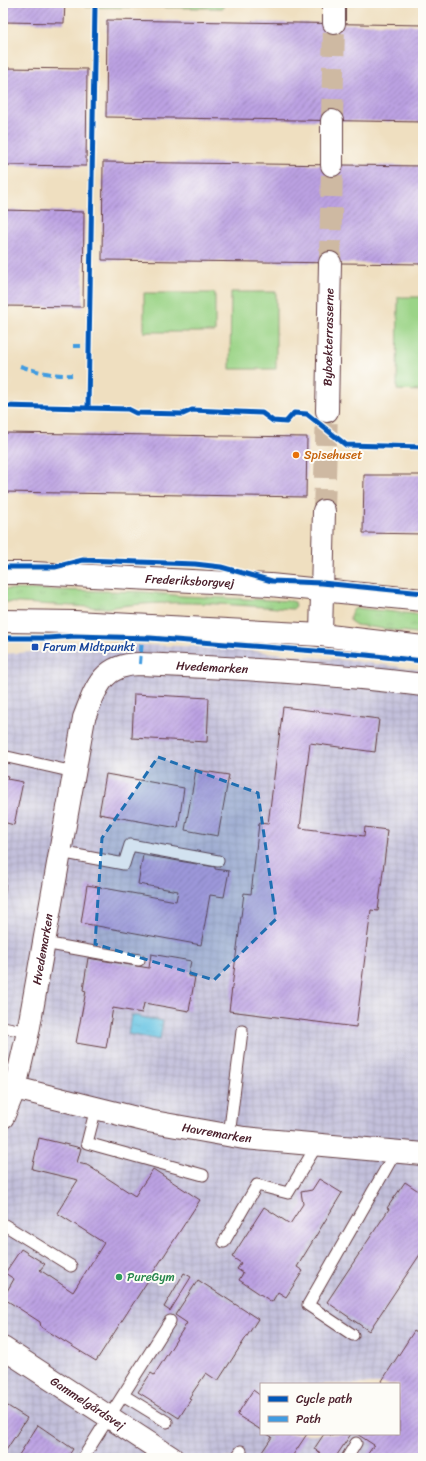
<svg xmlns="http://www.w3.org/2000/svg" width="426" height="1461" font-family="Sriracha,sans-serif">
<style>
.industrial{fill:url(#industrial-grid);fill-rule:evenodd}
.grass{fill:url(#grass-tufts);stroke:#727a59}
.green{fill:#9bd487;stroke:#727a59}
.water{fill:url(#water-ripples);stroke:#587187}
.building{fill:url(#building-hatch)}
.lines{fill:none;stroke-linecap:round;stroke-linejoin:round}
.street-tunnel{stroke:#ceb9a2;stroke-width:22;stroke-dasharray:22 11;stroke-linecap:butt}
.lane-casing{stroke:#633c41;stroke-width:13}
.street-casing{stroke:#633c41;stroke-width:24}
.secondary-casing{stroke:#633c41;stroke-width:24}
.lane{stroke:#fff;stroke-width:11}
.street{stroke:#fff;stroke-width:22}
.secondary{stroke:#fff;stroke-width:22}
.quiet{stroke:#409be1;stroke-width:4;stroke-dasharray:8 4;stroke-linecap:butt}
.cycleway-casing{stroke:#fdfcf7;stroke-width:8}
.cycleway{stroke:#0057b8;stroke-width:5}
.marked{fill:#1f6fb2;fill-opacity:0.2;stroke:#1f6fb2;stroke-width:3;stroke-dasharray:8 5;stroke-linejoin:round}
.food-dot{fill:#e8710a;stroke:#fdfcf7;stroke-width:1.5}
.transit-dot{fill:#1a4fb4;stroke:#fdfcf7;stroke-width:1.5}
.leisure-dot{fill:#2e9e5b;stroke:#fdfcf7;stroke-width:1.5}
.labels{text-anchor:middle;stroke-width:4;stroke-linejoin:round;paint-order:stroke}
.street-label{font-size:12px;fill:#4a1f2b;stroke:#fdfcf7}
.food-label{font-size:12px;fill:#c56008;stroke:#fdfcf7;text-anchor:start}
.transit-label{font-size:12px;fill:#164399;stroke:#fdfcf7;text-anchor:start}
.leisure-label{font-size:12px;fill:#27864d;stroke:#fdfcf7;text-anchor:start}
</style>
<defs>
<pattern id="industrial-grid" width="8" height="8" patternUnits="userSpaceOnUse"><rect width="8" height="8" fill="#c3c0db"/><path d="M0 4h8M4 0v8" fill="none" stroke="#a9a5bc"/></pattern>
<pattern id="grass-tufts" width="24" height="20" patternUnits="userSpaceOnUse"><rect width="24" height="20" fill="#9bd487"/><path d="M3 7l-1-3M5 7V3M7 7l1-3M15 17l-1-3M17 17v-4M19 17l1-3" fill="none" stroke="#87b675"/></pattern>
<pattern id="water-ripples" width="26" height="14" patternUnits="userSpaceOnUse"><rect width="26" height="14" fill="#65c3e3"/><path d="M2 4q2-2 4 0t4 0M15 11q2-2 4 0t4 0" fill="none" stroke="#59a7c3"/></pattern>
<pattern id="building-hatch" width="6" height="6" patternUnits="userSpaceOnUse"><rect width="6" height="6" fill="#bca2e3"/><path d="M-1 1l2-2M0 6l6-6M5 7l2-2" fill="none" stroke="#9b83b8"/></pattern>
</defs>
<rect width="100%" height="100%" fill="#fdfcf7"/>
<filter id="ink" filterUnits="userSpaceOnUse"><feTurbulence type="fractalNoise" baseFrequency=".025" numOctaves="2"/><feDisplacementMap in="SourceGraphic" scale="8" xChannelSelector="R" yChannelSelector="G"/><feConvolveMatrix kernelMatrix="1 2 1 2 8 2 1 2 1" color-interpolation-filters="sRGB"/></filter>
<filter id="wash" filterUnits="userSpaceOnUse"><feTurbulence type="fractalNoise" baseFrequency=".012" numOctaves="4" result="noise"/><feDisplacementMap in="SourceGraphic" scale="16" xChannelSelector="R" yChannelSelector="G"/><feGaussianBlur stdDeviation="0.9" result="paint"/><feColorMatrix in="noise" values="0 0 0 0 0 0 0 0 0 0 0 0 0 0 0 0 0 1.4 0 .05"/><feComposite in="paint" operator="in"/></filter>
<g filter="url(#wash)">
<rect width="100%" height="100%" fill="#efdfc0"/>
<!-- industrial -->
<path class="industrial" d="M73 643 217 647 354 661 423 670V1458H3V654L46 651ZM261 1384H399V1434H261Z"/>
<!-- grass -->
<path class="grass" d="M3 589 145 592 182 596 291 601 295 602 296 606 293 609C231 605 169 598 107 608L3 602Z
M356 608 423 615V634L356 625 350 621C350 614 351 611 356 608Z"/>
<!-- green -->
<path class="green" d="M85 3H223V8L85 7Z
M231 292H276V369H230Z
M144 293H215V332H144Z
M398 297H423V391L397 390Z"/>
<!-- water -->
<path class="water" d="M131 1015 163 1021 160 1040 128 1034Z"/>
<g id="blocks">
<!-- building -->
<path class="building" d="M3 3H65L64 23 3 22Z
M107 20 423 25V122L106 117Z
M3 68 87 69 86 166 3 165Z
M103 162 423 166V264L102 260Z
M3 210 84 212 83 307 3 306Z
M3 433 307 437 306 497 3 492Z
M364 475H423V534L363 533Z
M134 694 209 698 207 742 132 738Z
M283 707 379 719 375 752 310 743 300 828 364 836 365 827 387 830 386 839H387L378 911 371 910 356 1027 229 1011 244 893 251 894 259 823 268 824Z
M196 770 229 775 218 836 185 830Z
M106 774 184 788 178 828 99 814Z
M3 775 8 776 7 779 23 782 14 825 3 822Z
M143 855 215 867V869L229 871 224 897 210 895 201 945 81 923 87 885 176 901 178 891 138 884Z
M3 878H6L4 901H3Z
M151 954 191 961 188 976 195 977 189 1011 144 1003 142 1013 113 1008 106 1048 76 1043 86 991 83 990 88 958 149 968Z
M39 1138 81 1148 77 1163 87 1165 135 1196 153 1169 200 1200 96 1361 41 1327 40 1322 3 1298 14 1279 5 1273 21 1249 45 1264 40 1270 73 1292 104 1243 57 1213 78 1180 32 1169Z
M319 1179 342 1193 297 1267 303 1271 286 1297 278 1292 272 1302 239 1280 243 1273 237 1269 241 1263 232 1257 264 1207 290 1224 303 1204 301 1192 312 1190Z
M405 1182 423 1194V1250L369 1331 327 1302 389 1209 387 1208Z
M184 1273 191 1277 170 1311 164 1307Z
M198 1280 258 1319 218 1381 206 1373 189 1398 191 1399 179 1418 138 1392 151 1373 154 1375 187 1323 175 1315Z
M414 1331 423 1337V1458H365L374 1445 357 1434H399V1384H380Z
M253 1390 261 1396V1430L237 1415Z
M3 1403 27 1418 3 1455Z
M38 1425 73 1449 67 1458H17Z
M267 1434H307L291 1458H258L272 1437Z
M324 1434H329L332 1436 333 1434H351L335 1458H318L321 1453 314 1449Z"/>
</g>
</g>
<g filter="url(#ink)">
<use href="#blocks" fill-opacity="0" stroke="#633c41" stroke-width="1"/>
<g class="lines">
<!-- street-tunnel -->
<path class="street-tunnel" d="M332 121 334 23
M330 263 332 165
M324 511 327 411"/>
<!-- lane casing -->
<g class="lane-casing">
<path id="lane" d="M3 756 74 772
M60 852 124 864 130 845 218 861
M44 943 139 960
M3 1027 28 1032
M96 1108 87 1143 203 1175
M229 1136 242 1031
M3 1224 71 1266
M224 1242 257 1185 288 1193 317 1145
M353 1335 308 1305 396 1151
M123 1395 167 1422
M83 1458 170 1321
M236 1458 241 1451
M347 1458 356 1443"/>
</g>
<!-- street casing -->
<g class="street-casing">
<g id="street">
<path d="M334 23V3"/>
<path d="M332 165V121"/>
<path id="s1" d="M327 411 330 263"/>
<path d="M321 635 324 511"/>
<path id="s2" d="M15 1088 148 1121 244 1138 423 1154"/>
<path id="s3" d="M3 1117 15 1088 28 1032 84 718C96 687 103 664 140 664 235 668 329 673 423 685"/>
<path id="s4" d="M3 1348 172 1458"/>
</g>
</g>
<!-- secondary casing -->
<g class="secondary-casing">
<g id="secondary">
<path id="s5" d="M3 573H33L270 585 423 600"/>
<path d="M3 621 74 622 321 635 423 647"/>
</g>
</g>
<!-- lane -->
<use href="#lane" class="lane"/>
<!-- street -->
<use href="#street" class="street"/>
<!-- secondary -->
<use href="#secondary" class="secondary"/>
<!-- quiet -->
<path class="quiet" d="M73 346H89
M20 366C38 372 54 376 72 375
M140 664 142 638"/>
<!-- cycleway casing -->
<g class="cycleway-casing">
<path id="cycleway" d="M3 406 128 409 136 413 183 414 192 410 262 413 273 421 286 422 294 413 307 414 346 445 423 447
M88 408 95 6 94 3
M3 567H55L83 560 195 564 221 567 272 581 322 583 423 593
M3 638H48L75 636 150 638 366 655 423 661"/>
</g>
<!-- cycleway -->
<use href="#cycleway" class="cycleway"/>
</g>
</g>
<!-- marked area -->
<path class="marked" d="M158 757 258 793 276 919 214 980 95 944 102 838Z"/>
<!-- markers -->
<circle class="food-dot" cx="296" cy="455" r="4"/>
<rect class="transit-dot" x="31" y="643" width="8" height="8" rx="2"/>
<circle class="leisure-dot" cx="119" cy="1277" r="4"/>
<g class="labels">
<!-- street labels -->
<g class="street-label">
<text dy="4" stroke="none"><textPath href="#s1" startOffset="74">Bybækterrasserne</textPath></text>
<text dy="4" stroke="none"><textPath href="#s5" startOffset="187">Frederiksborgvej</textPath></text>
<text dy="4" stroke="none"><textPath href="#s3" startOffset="565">Hvedemarken</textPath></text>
<text dy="4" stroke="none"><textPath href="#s3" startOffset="173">Hvedemarken</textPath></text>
<text dy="4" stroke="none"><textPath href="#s2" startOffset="207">Havremarken</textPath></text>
<text dy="4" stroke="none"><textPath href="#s4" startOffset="101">Gammelgårdsvej</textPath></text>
</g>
<!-- food labels -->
<g class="food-label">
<text x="304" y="459">Spisehuset</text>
</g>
<!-- transit labels -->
<g class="transit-label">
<text x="43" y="651">Farum Midtpunkt</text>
</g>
<!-- leisure labels -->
<g class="leisure-label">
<text x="127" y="1281">PureGym</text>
</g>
</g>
<!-- margin -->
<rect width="426" height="1461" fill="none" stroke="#fdfcf7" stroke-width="16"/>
<!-- legend -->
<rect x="260" y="1383" width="140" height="52" fill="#fdfcf7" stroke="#b5a4a5"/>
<rect x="268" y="1396" width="20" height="6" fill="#0057b8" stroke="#b5a4a5"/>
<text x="296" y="1403" font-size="12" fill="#4a1f2b">Cycle path</text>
<rect x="268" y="1416" width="20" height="6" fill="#409be1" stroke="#b5a4a5"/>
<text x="296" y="1423" font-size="12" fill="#4a1f2b">Path</text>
</svg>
